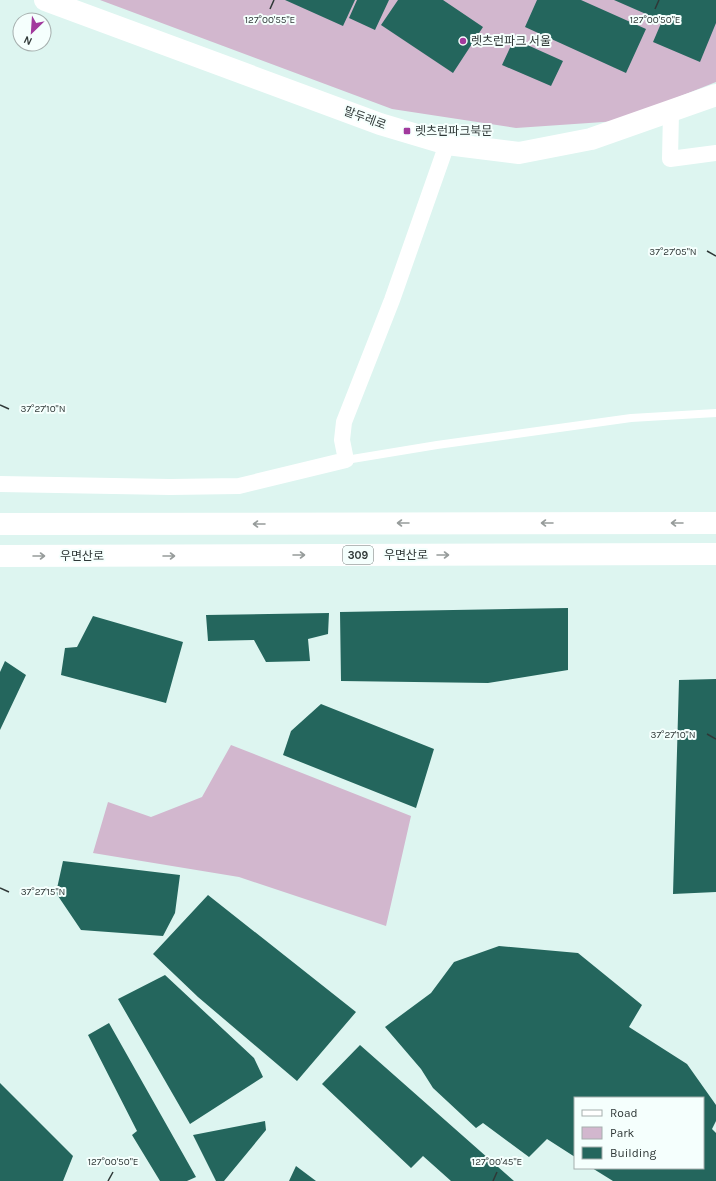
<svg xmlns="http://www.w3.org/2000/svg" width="716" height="1181" font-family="Karla,'Noto Sans KR',sans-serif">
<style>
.green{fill:#d2b7ce}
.building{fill:#24665d}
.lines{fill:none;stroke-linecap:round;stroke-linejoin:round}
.lane{stroke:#fff;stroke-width:8}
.street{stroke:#fff;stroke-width:16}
.secondary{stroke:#fff;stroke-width:22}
.highway{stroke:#fff;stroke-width:22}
.oneway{stroke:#979c9b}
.ticks{fill:none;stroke:#2f3837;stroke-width:1.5}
.poi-dot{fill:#a23a9d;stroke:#f5fffd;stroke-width:1.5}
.labels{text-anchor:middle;stroke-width:4;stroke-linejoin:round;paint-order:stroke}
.shield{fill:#f5fffd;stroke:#6a7472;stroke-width:1}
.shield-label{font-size:11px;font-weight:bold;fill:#2f3837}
.poi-label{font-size:12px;fill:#2f3837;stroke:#f5fffd;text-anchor:start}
.street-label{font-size:12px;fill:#2f3837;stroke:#f5fffd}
.ticks-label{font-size:10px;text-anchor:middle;fill:#2f3837;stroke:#f5fffd;stroke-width:4;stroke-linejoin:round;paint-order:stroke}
</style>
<rect width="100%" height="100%" fill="#ddf5f0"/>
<!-- green -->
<path class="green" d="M100 0H716V82L618 121 516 128 392 109Z
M231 745 411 816 386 926 239 877 93 853 108 802 151 817 202 797Z"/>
<!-- building -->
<path class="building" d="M285 0H355L343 26Z
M357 0H389L375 30 349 18Z
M398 0H443L483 27 453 73 381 25Z
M537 0H581L646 29 626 73 525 27Z
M614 0H716V23L700 62 653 42 662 21Z
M514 39 563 61 551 86 502 65Z
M568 608V670L488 683 341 681 340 612Z
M329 613 328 634 308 639 310 661 266 662 254 640 208 641 206 615Z
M93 616 183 642 166 703 61 675 65 648 77 647Z
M5 661 26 675 0 730V672Z
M716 679V892L673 894 679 680Z
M321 704 434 749 416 808 283 755 291 731Z
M63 861 180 875 175 913 163 936 81 930 56 893Z
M208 895 356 1012 297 1081 198 997 153 954Z
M499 946 578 953 642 1005 629 1027 687 1064 716 1105V1121L712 1129 716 1133V1181H613L592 1168H703V1098H575V1157L547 1139 529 1157 483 1123 476 1128 433 1088 421 1069 385 1027 431 993 454 962Z
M165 975 254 1058 263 1077 190 1124 118 999Z
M109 1023 196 1177 187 1181H160L132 1135 137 1131 88 1035Z
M360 1045 514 1181H451L423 1156 411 1168 322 1084Z
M0 1083 73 1156 63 1181H0Z
M265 1121 266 1130 224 1181H216L193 1135Z
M296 1166 316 1181H289Z"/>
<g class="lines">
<!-- lane -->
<path class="lane" d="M346 460 437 445 631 418 716 413"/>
<!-- street -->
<path class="street" d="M671 112 670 159 716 153
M0 484 170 487 239 486 346 460 342 440 344 422 392 300 447 144"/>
<!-- secondary -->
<path class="secondary" d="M45 0 380 124 447 144 519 153 591 139 716 95"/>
<!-- highway -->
<path class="highway" d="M0 524 716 523
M0 556 716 554"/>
</g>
<!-- one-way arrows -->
<defs><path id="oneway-shaft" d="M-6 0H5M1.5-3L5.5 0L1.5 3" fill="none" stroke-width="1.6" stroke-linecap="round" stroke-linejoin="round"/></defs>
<g class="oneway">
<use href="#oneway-shaft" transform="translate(403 523) rotate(180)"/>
<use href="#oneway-shaft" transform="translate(547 523) rotate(180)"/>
<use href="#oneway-shaft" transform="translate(677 523) rotate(180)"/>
<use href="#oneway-shaft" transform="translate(259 524) rotate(180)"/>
<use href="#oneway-shaft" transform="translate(299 555)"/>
<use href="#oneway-shaft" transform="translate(443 555)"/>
<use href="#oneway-shaft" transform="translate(39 556)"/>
<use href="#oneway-shaft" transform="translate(169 556)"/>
</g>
<!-- ticks -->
<path class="ticks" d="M270 9 274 0M655 9 659 0M707 251 716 256M0 405 9 409M707 734 716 739M0 888 9 892M108 1181 113 1172M493 1181 497 1172"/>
<!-- markers -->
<g class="poi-dot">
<circle cx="463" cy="41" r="4"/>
<rect x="403" y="127" width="8" height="8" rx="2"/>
</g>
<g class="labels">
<!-- shield labels -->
<rect class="shield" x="343" y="546" width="30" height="18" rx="3"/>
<g class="shield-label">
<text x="358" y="559">309</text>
</g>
<!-- poi labels -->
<g class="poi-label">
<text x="471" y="45">렛츠런파크 서울</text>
<text x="415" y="135">렛츠런파크북문</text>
</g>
<!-- street labels -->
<g class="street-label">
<text transform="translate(365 118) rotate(20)" y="4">말두레로</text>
<text x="406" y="559">우면산로</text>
<text x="82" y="560">우면산로</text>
</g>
</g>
<g class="ticks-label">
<text x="270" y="23">127°00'55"E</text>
<text x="655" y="23">127°00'50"E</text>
<text x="673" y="255">37°27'05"N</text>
<text x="43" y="412">37°27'10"N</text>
<text x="673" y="738">37°27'10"N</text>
<text x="43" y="895">37°27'15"N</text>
<text x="113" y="1165">127°00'50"E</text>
<text x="497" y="1165">127°00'45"E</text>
</g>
<!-- legend -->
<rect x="574" y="1097" width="130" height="72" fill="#f5fffd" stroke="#a6afae"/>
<rect x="582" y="1110" width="20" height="6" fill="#ffffff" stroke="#a6afae"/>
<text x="610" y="1117" font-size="12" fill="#2f3837">Road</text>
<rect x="582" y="1127" width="20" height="12" fill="#d2b7ce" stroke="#a6afae"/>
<text x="610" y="1137" font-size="12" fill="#2f3837">Park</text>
<rect x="582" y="1147" width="20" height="12" fill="#24665d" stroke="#a6afae"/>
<text x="610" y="1157" font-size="12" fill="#2f3837">Building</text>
<!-- north arrow -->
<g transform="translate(32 32) rotate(205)"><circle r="19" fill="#f5fffd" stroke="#a6afae"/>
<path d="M0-3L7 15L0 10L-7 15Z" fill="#a23a9d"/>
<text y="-6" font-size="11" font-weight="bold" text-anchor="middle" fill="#2f3837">N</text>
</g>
</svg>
